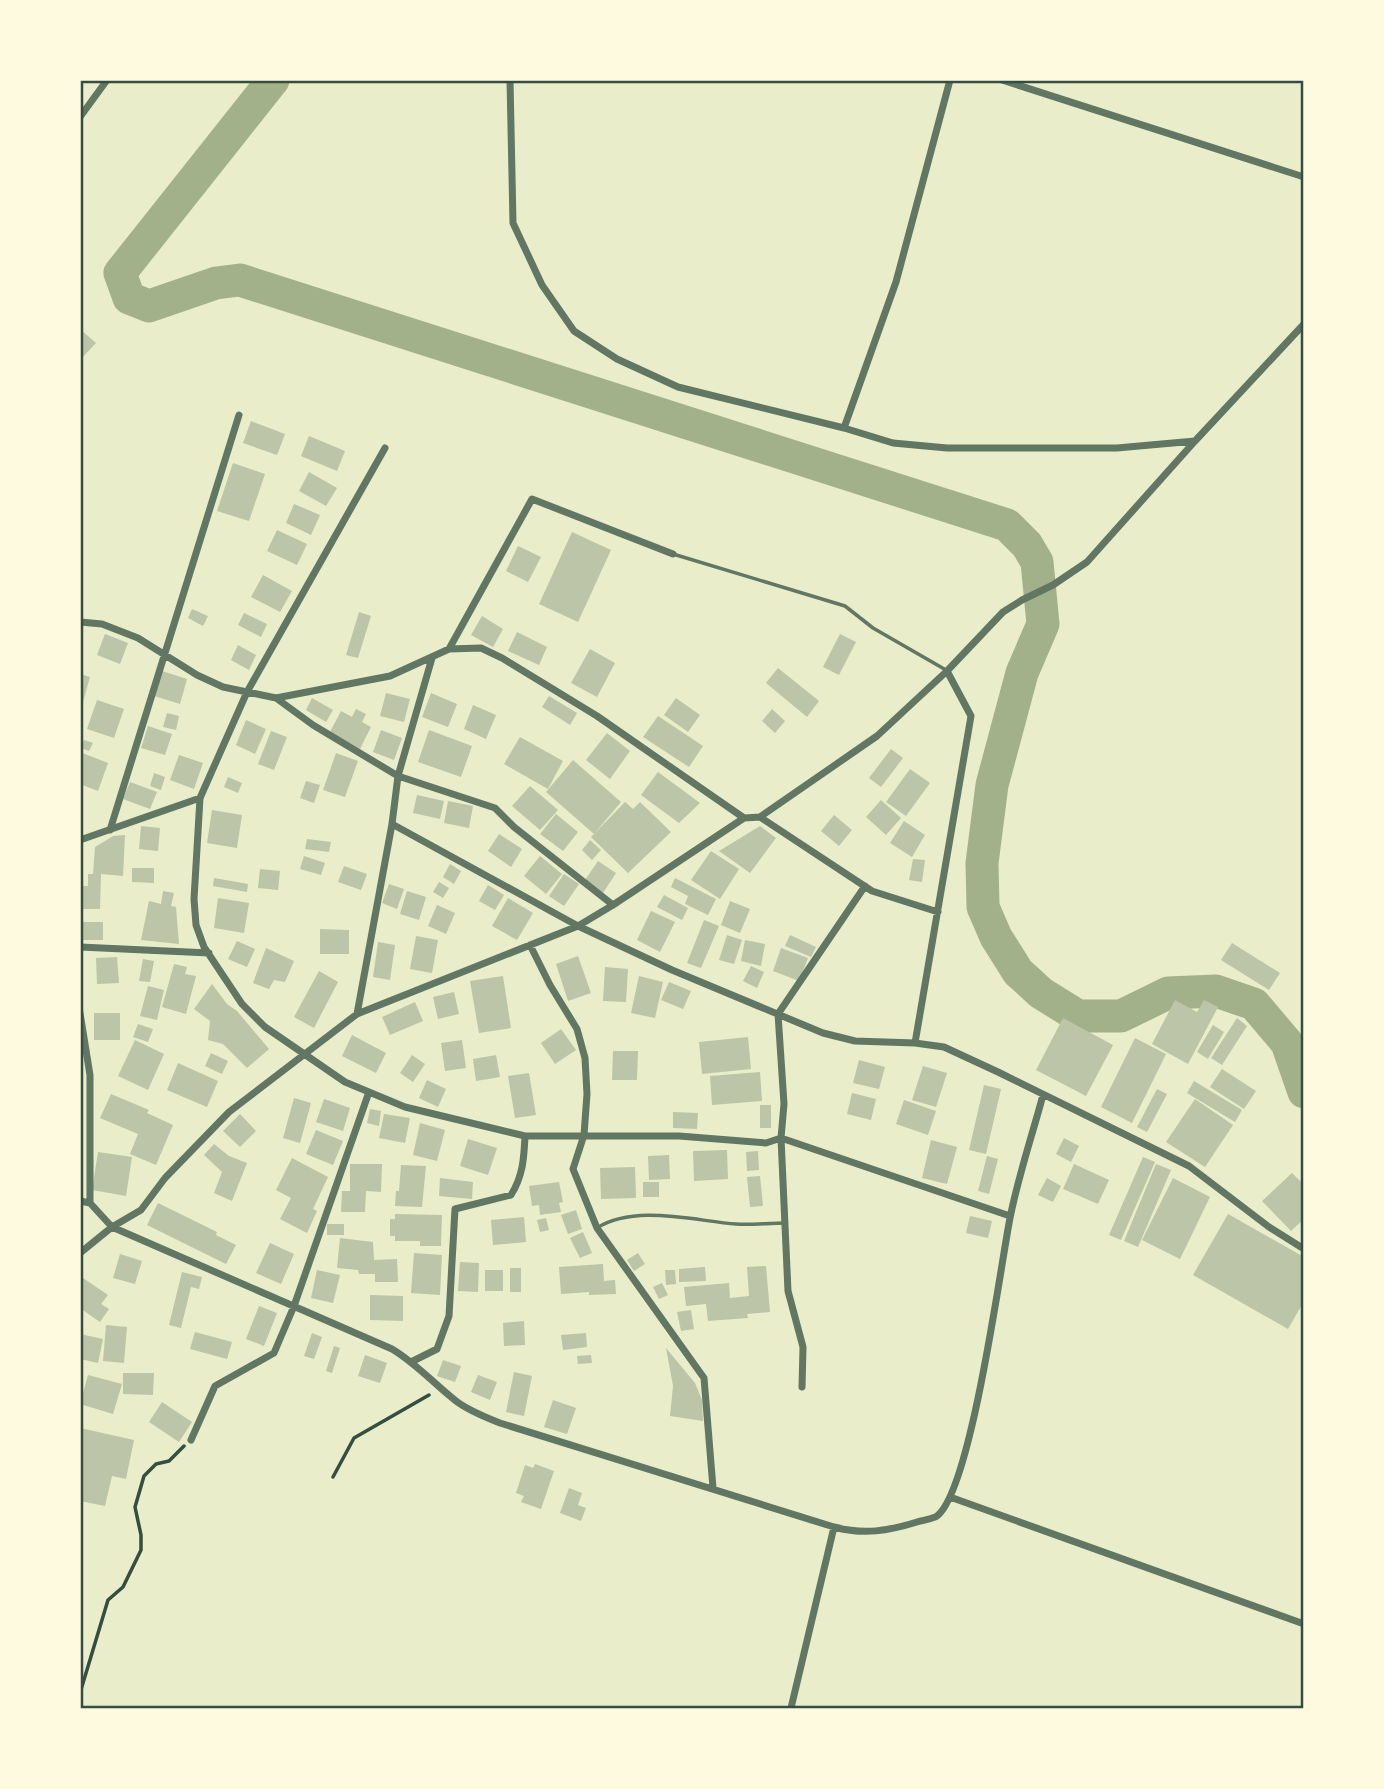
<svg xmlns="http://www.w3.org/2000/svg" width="1384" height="1789" font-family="Quicksand,sans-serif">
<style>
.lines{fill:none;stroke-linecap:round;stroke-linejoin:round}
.river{stroke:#a3b18a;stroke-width:33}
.building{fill:#bcc5a7}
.path{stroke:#344e41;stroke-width:3.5}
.service{stroke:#617663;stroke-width:3.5}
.minor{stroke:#617663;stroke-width:7}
.neatline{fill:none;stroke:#344e41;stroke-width:2.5}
</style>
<rect width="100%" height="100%" fill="#e9edc9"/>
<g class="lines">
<!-- river -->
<path class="river" d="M273 80 120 273 129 298 149 306 216 283 240 280 1007 525 1027 545 1037 562 1043 624 1022 673 992 785 982 863 983 907 996 937 1018 972 1041 993 1078 1016H1121L1168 993 1216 991 1254 1004 1287 1043 1304 1092"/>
</g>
<!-- building -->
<path class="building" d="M80 329 96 343 80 360Z
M251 421 285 434 277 455 243 443Z
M309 436 345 451 337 471 301 456Z
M233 463 265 474 249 521 217 511Z
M309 472 337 488 326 506 299 491Z
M294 504 320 515 311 535 286 523Z
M277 530 307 544 297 565 267 551Z
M572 532 611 550 578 622 539 604Z
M518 546 541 557 528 582 506 571Z
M263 575 292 591 280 612 251 597Z
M192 609 208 616 203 626 188 618Z
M359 612 371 616 358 658 346 655Z
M244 613 267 624 261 637 238 625Z
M482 616 503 629 493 647 471 635Z
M517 632 547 647 539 665 508 651Z
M105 634 128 643 120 664 97 655Z
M840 634 856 642 839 675 823 667Z
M238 645 256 655 249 670 231 660Z
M590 649 615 663 597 697 571 683Z
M778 668 819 701 807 717 766 683Z
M162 671 187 679 180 704 154 696Z
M80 674 90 677 81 709H80Z
M386 693 410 699 404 722 380 716Z
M431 693 457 704 448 727 422 717Z
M549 696 577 713 570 725 542 707Z
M312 698 333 710 326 722 306 710Z
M676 698 700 715 688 732 664 715Z
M97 700 124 709 114 738 87 729Z
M473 705 496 715 486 739 464 729Z
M356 709 366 714 362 722 371 727 360 749 330 732 341 711 352 717Z
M772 709 785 721 775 733 762 721Z
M167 713 179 716 176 730 163 727Z
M658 716 703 746 689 767 643 737Z
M246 720 266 729 255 754 236 745Z
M148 726 172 734 165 755 141 748Z
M381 730 402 738 394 760 373 752Z
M429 730 472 746 461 777 418 762Z
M271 731 287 737 274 770 258 764Z
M607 733 630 751 610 779 586 760Z
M520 737 563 761 548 789 504 764Z
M84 740 93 743 89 751 81 748Z
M891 749 903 758 881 787 869 778Z
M80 752 108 763 98 791 80 784Z
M336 753 358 761 345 797 323 790Z
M179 755 203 763 194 789 170 780Z
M573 760 621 802 594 834 546 792Z
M910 769 930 783 906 816 886 802Z
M658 772 700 803 679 823 641 795Z
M154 773 165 777 161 790 150 786Z
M228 777 242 783 238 793 224 787Z
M306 781 320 785 314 803 300 798Z
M130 782 157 792 150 809 123 799Z
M530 786 558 810 540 830 512 806Z
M417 795 444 801 440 819 413 813Z
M881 800 901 818 886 835 866 817Z
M448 801 473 806 469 828 444 823Z
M625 802 633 809 640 802 671 832 628 873 591 837Z
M212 810 242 815 237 848 207 843Z
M556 814 578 832 563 851 540 834Z
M834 815 852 830 839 846 821 831Z
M904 821 925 835 912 857 890 843Z
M141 826 160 828 158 851 139 849Z
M760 826 776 838 750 873 719 851Z
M499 834 522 849 511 867 488 851Z
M125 835 123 876 101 874 100 909H80V886H88V874H93L95 847 113 836Z
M307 839 331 842 329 852 305 849Z
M590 840 601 850 592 860 582 850Z
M711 851 739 869 720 899 691 880Z
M304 856 325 863 321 875 300 869Z
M540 856 562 874 546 894 524 876Z
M913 859 925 860 922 882 909 880Z
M598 861 616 873 603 893 585 880Z
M450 864 461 871 454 884 443 877Z
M344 866 367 874 361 890 338 882Z
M132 868H154V883L132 882Z
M260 869 280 871 278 890 258 888Z
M564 874 579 884 564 906 549 896Z
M214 878 248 884 247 892 213 886Z
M675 878 716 899 708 915 685 904 688 896 671 887Z
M439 882 449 888 443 898 433 892Z
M389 884 404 889 397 909 382 903Z
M488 885 504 895 495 910 479 901Z
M163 891 174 893 171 906 176 907 179 944 141 940 149 901 161 904Z
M407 891 426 897 419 920 400 914Z
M664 895 688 908 682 920 657 907Z
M218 898 249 903 244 933 214 928Z
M508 898 533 913 517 940 492 926Z
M730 901 750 909 740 933 721 925Z
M437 905 455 913 446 934 428 926Z
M651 911 675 922 660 952 637 940Z
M704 920 719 926 701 968 687 963Z
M80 922H103V940H80Z
M320 929 349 930V954H320Z
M727 935 742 940 734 964 719 960Z
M790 935 816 947 811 957 785 946Z
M416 936 438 940 432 973 410 969Z
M745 940 765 944 761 966 741 961Z
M237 941 255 949 247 967 228 959Z
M378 942 395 945 390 980 373 977Z
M1232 943 1280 973 1269 990 1221 960Z
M266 948 294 961 285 982 274 980 269 989 253 983Z
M781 948 808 958 799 981 773 971Z
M578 956 591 993 568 1001 556 964Z
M117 957 119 983 97 984 96 958Z
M143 959 154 961 150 982 139 981Z
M174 964 187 967 185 974 196 976 186 1014 162 1007Z
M751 966 764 972 757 988 743 981Z
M605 967 628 969 626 1002 603 1001Z
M319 971 338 982 314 1028 294 1017Z
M503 976 511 1028 479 1033 470 981Z
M639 976 663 982 655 1018 631 1013Z
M669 982 691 991 683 1009 661 1000Z
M212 984 227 1004 237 1011 269 1049 247 1068 223 1044 208 1040 210 1021 194 1009Z
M148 986 164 990 157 1020 140 1016Z
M454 992 459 1014 438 1019 433 997Z
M1175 1000 1197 1012 1204 1000 1218 1007 1188 1064 1152 1044Z
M415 1002 423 1021 390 1035 382 1017Z
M94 1013H120V1040H94Z
M1063 1018 1113 1045 1086 1096 1036 1070Z
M1237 1018 1247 1026 1222 1065 1211 1058Z
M138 1024 153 1029 148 1042 133 1037Z
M1213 1025 1224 1032 1208 1059 1197 1052Z
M561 1029 576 1050 555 1064 541 1043Z
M352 1035 386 1053 376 1073 342 1056Z
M748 1037 751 1069 702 1074 699 1042Z
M1135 1038 1166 1054 1132 1123 1101 1107Z
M135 1040 164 1054 148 1090 118 1076Z
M462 1040 466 1068 445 1071 441 1043Z
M613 1051H638L637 1080H612Z
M211 1053 228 1061 222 1074 205 1066Z
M412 1055 425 1064 413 1082 400 1073Z
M496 1055 500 1077 476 1081 473 1059Z
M859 1060 885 1067 879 1089 853 1083Z
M178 1063 218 1081 207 1107 167 1090Z
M923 1066 947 1073 936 1107 912 1100Z
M1222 1069 1256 1091 1244 1109 1210 1087Z
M760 1072 762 1101 712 1105 710 1076Z
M529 1073 536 1115 515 1118 508 1076Z
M427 1080 446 1089 438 1107 419 1098Z
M1194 1081 1242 1110 1235 1122 1187 1093Z
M984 1085 1001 1089 986 1154 969 1150Z
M1157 1089 1167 1094 1147 1132 1137 1127Z
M852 1093 876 1099 871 1120 847 1114Z
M111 1094 149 1110 147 1113 173 1125 156 1165 130 1154 138 1134 100 1118Z
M294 1098 311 1103 300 1143 283 1138Z
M324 1099 350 1108 343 1131 316 1122Z
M1195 1099 1233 1125 1205 1167 1166 1142Z
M904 1100 936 1111 928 1135 896 1124Z
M760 1105H771V1128H760Z
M370 1109 381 1111 379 1126 367 1123Z
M673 1112 698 1113 697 1129 673 1128Z
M240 1114 256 1131 240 1147 223 1131Z
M384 1114 410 1118 405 1143 379 1138Z
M420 1123 445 1130 437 1161 413 1155Z
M316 1130 343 1141 333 1165 306 1154Z
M1064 1138 1079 1146 1071 1162 1056 1154Z
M468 1139 497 1148 488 1175 460 1166Z
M931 1140 957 1147 947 1184 922 1178Z
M214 1144 229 1156 247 1163 232 1201 214 1193 222 1172 204 1155Z
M727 1150 728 1179 694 1181 693 1151Z
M758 1151 759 1170 747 1171 746 1152Z
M98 1152 132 1157 126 1196 92 1190Z
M669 1155 670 1179 649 1180 648 1156Z
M987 1156 998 1159 989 1194 978 1191Z
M1143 1157 1155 1162 1121 1240 1109 1235Z
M292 1158 328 1177 313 1209 317 1211 307 1233 280 1219 291 1198 276 1190Z
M350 1164H382L381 1192 366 1191 365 1212H341L342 1191H350Z
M1074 1164 1109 1180 1098 1204 1063 1189Z
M1156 1164 1171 1170 1138 1247 1124 1241Z
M401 1165 426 1166 422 1207 395 1206 396 1191H399Z
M635 1167 636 1198 601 1199 600 1168Z
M1292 1173 1304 1185V1219L1291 1231 1262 1201Z
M760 1176 763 1206 750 1207 747 1177Z
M440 1178 473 1182 472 1199 439 1196Z
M1047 1178 1061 1186 1053 1202 1038 1195Z
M1173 1178 1210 1197 1180 1259 1142 1240Z
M559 1182 563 1202 559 1203 561 1212 540 1215 539 1205 532 1206 529 1186Z
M643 1182H659V1197H643Z
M158 1203 217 1232 216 1235 236 1245 226 1264 147 1225Z
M576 1210 582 1229 568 1234 561 1215Z
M395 1214 442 1215 441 1246H420V1241H395V1236H390V1219H395Z
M1228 1214 1304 1257V1301L1288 1329 1193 1275Z
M970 1216 992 1221 988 1238 966 1233Z
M524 1217 526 1242 493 1245 491 1220Z
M546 1218 549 1230 540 1232 537 1220Z
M327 1224H344V1235H327Z
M583 1232 592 1253 580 1258 570 1238Z
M340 1238 373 1242 374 1260 397 1259 398 1282H375V1274H359L358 1270 337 1268Z
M270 1243 294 1254 281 1284 256 1273Z
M414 1253 442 1255 440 1295 411 1293Z
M638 1253 645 1264 634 1271 627 1260Z
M120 1254 142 1261 135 1284 113 1278Z
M460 1262 479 1263 478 1292 458 1291Z
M603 1264 604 1281 615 1280 616 1294 589 1295V1292L561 1294 559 1267Z
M766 1266 770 1312 747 1314 748 1318 708 1321 706 1304 686 1306 684 1287 729 1283 730 1298 749 1296 747 1267Z
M705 1267 706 1281 679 1282V1269Z
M510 1268H521V1292H510Z
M317 1270 340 1275 333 1303 311 1298Z
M485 1270H503V1291H485Z
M665 1270H675L676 1284 666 1285Z
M182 1272 202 1277 199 1289 191 1287 181 1328 169 1325Z
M83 1278 108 1295 101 1304 109 1309 100 1322 80 1308V1282Z
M662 1283 668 1295 659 1299 653 1287Z
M370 1295 403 1296V1321L370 1320Z
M259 1306 277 1313 264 1346 246 1339Z
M691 1310 694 1329 681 1331 677 1312Z
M524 1321 525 1345 504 1346 503 1323Z
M106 1325 127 1327 124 1363 103 1361Z
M195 1332 232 1342 227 1359 190 1349Z
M312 1333 322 1337 314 1359 304 1356Z
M586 1333 587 1347 563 1350 561 1335Z
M80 1334 103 1339 98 1363 80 1359Z
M334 1346 340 1348 332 1373 326 1371Z
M666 1348 695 1383 702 1400 703 1421 670 1416 673 1386Z
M365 1355 387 1363 380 1383 358 1376Z
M591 1355 592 1363 578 1364 577 1356Z
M443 1360 461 1366 455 1382 437 1376Z
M514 1372 532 1376 524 1416 506 1412Z
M123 1373H154L153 1395 123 1394Z
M88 1375 122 1384 113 1414 80 1404Z
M478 1375 497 1382 490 1400 471 1392Z
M553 1400 576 1408 567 1434 544 1427Z
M162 1402 192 1422 179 1442 149 1422Z
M80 1428 134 1440 126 1479 112 1476 105 1506 80 1501Z
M535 1464 554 1471 541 1509 521 1502 524 1496 516 1493 525 1465 533 1468Z
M569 1488 582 1493 578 1505 586 1508 581 1521 560 1513Z"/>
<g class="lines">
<!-- path -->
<path class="path" d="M333 1477 354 1438 429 1395
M80 1693 108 1600 123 1587 141 1550V1535L135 1507 144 1476 156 1464 169 1461 184 1446"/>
<!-- service -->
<path class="service" d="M673 554 845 606 873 628 946 670
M597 1228C635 1204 695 1221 736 1224 752 1225 769 1223 785 1223"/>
<!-- minor -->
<path class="minor" d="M510 80 513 223 542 285 574 331 617 359 678 387 844 428 893 443 947 448H1117L1195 441 1304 324
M1002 80 1304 177
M80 117 107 80
M844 428 896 282 950 80
M385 448 247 692 200 798 194 899 196 925 204 947 242 1004 265 1027 345 1082 405 1107 525 1136H679L766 1143 781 1138 784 1104 778 1014 865 886
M80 622 102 624 138 638 197 675 223 687 276 698 390 676 449 649 481 648 502 658 597 716 744 818
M449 649 532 499 673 554
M276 698 313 725 398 776 495 808 514 827 613 905
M760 817 872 891 938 912
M392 824 578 926 672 970 823 1033 855 1041 915 1043 944 1047 998 1072 1189 1166 1269 1227 1304 1249
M110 830 239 415
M80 840 200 798
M530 945 550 985 577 1029 585 1058 587 1094 584 1135 573 1169 597 1228 704 1378 713 1488
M80 947 209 953
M80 1013 90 1075V1203
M357 1014 392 824 398 776 432 658
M915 1043 971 716 947 671
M80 1201 90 1203 112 1227 141 1210 165 1178 229 1112 357 1014 578 926 613 905 744 818 760 817 877 736 947 671 1003 612 1022 600 1053 585 1087 562 1195 441
M80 1253 112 1227 392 1349C417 1364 434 1384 456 1401 469 1411 485 1417 500 1423L834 1527C864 1535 888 1531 917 1522 923 1520 933 1519 937 1516 971 1490 1000 1269 1010 1218 1018 1177 1032 1136 1043 1095
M413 1361 437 1349 449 1316 455 1209 511 1195C523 1176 524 1158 525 1136
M802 1387 803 1347 788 1291 781 1138 1010 1216
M191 1440 215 1386 274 1353 294 1306 369 1092
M950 1497 1304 1624
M791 1708 834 1527"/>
</g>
<!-- border -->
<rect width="1384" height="1789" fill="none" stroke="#fefae0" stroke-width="164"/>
<rect x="82" y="82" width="1220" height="1625" class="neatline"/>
</svg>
